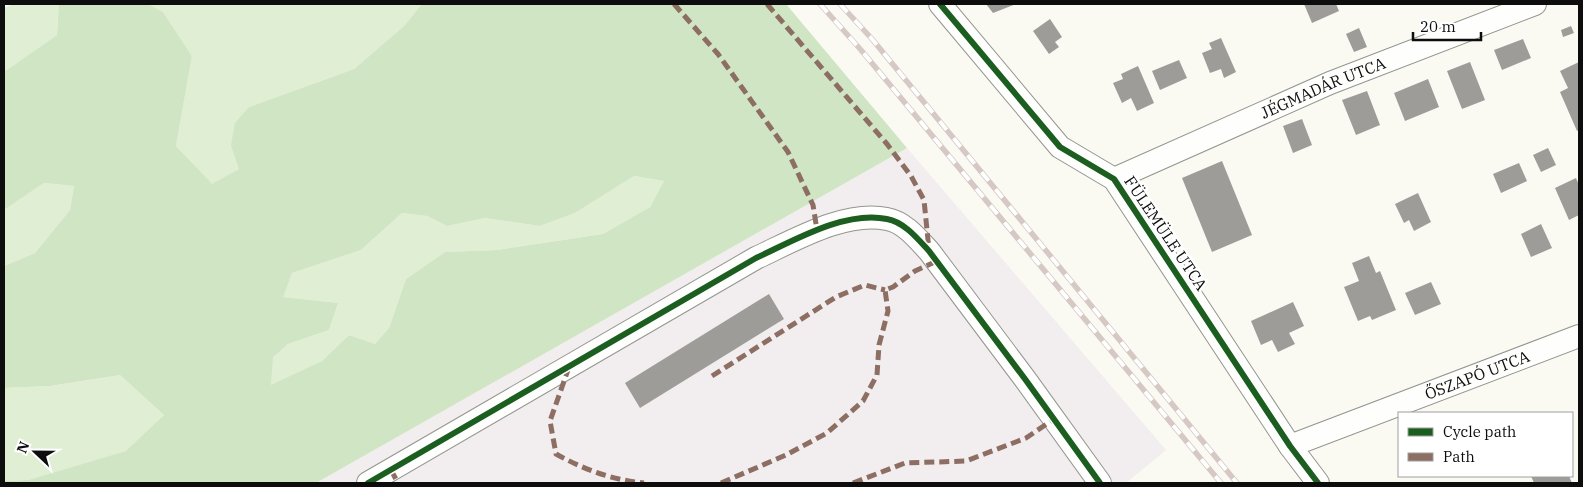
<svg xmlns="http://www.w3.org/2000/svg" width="1583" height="487" font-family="'IBM Plex Serif',serif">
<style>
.industrial{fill:#f2edee}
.green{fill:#e0eed4}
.forest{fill:#d0e5c3;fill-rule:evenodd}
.building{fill:#9e9c98}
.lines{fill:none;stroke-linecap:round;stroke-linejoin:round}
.street-casing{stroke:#949490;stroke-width:24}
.street{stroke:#fefefd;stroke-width:22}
.rail-casing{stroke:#d5c8c5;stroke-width:5.5}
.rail{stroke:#fff;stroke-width:4;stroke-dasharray:11;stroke-linecap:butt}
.quiet{stroke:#8d6e63;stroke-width:5;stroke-dasharray:10 5;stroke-linecap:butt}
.cycleway-casing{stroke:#fff;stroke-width:9}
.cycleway{stroke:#1b5e20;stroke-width:6}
.labels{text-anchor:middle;stroke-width:5;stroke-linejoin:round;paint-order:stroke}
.street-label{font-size:16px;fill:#0d0d0d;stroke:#fff}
</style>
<rect width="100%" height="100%" fill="#fafaf2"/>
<!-- industrial -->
<path class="industrial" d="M907 148 1166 450 1126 483H316Z"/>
<!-- green -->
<path class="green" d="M14 4H59L57 35 6 71H4V8Z
M148 4H422L404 26 354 69 249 107 239 169 212 185 176 146 192 56 163 12Z
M634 176 664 181 650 207 603 234 497 250 445 252 406 279 389 328 375 344 349 335 322 361 271 386 272 357 288 344 329 330 338 303 282 297 292 273 361 250 402 213 427 216 447 226 485 218 540 226 575 213Z
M44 183 74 186 70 210 35 253 4 266V210Z
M120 375 164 415 127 451 28 480 4 481V388L50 386Z"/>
<!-- forest -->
<path class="forest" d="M59 4H148L163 12 192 56 176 146 212 184 239 169 231 145 235 123 249 107 354 69 404 26 422 4H786L907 148 316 483H4V481L28 480 126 451 164 415 120 375 50 386 4 388V266L35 253 70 210 74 186 44 183 4 210V71L7 70 57 35ZM634 176 664 181 650 207 603 234 497 250 445 252 406 279 389 328 375 344 349 335 322 361 271 385 273 357 288 344 329 330 338 303 283 297 292 273 361 250 402 213 427 216 447 226 485 218 540 226 575 213Z"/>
<!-- building -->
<path class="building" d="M986 4H1016L993 13Z
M1304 4H1336L1339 11 1312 23Z
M1050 19 1062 37 1055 42 1059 47 1049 54 1033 31Z
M1571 26 1574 33 1563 37 1561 30Z
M1359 28 1367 47 1354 52 1346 34Z
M1221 38 1236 72 1224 78 1221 69 1210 73 1202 53 1212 49 1209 43Z
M1523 39 1531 58 1502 70 1494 50Z
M1179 60 1187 78 1160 90 1152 71Z
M1470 62 1485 100 1462 109 1447 71Z
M1579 62V130L1577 131 1560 92 1568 88 1560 71Z
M1138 66 1154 103 1137 111 1131 98 1122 103 1113 83 1123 79 1121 74Z
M1428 79 1439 107 1405 121 1394 93Z
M1367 91 1380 125 1356 135 1342 100Z
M1302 119 1312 145 1293 153 1283 126Z
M1548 148 1556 165 1541 172 1533 155Z
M1222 161 1252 235 1212 252 1182 178Z
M1519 163 1527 181 1501 193 1493 174Z
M1576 178 1579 185V215L1569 220 1555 188Z
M1418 193 1431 222 1414 231 1409 220 1404 223 1395 204Z
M1541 224 1552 248 1531 257 1521 234Z
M1369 256 1376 273 1380 271 1396 310 1372 320 1370 316 1358 321 1344 287 1359 281 1352 263Z
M1431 282 1441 304 1415 315 1405 293Z
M769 294 784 319 640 408 625 383Z
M1293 302 1304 326 1289 333 1295 344 1278 352 1272 340 1261 345 1251 321Z
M1531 476H1569L1572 483H1534Z"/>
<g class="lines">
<!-- street casing -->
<g class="street-casing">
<g id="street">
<path d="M940 4 1060 147 1114 179 1290 446 1318 483"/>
<path id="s1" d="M1114 179 1330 83 1535 4"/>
<path id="s2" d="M1290 446 1579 336"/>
<path d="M368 483 756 258C793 241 845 210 887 219 904 222 917 238 929 251L1025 379 1100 483"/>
</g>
</g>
<!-- street -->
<use href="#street" class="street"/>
<!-- rail casing -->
<g class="rail-casing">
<path id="rail" d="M820 4 861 50 1221 483
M840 4 872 39 1237 483"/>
</g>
<!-- rail -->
<use href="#rail" class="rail"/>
<!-- quiet -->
<path class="quiet" d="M674 4 718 54 788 152 813 205 817 230
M767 4 887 144 911 176 924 200 929 250
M569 367 550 421 556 454C583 469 612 480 644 483
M712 376 836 297 865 285 885 290
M391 470 398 483
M721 483 786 455 827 433 863 401 877 375 879 345 888 311 885 290 893 287 915 271 937 261
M853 483 905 463 966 461 1026 438 1054 419"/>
<!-- cycleway casing -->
<g class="cycleway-casing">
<path id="cycleway" d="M940 4 1060 147 1114 179 1290 446 1318 483
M368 483 756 258C793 241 845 210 887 219 904 222 917 238 929 251L1025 379 1100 483"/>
</g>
<!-- cycleway -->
<use href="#cycleway" class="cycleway"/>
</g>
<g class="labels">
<!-- street labels -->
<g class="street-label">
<text dy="6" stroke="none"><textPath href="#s1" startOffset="228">JÉGMADÁR UTCA</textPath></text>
<text transform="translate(1166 233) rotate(56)" y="6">FÜLEMÜLE UTCA</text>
<text dy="6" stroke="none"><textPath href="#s2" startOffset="200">ŐSZAPÓ UTCA</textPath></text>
</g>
</g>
<!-- border -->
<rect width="1583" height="487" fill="none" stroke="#0d0d0d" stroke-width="10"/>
<!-- legend -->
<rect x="1398" y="412" width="175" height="65" fill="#ffffff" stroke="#9e9e9e"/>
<rect x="1408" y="428" width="25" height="8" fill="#1b5e20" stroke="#9e9e9e"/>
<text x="1443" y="437" font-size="15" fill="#0d0d0d">Cycle path</text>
<rect x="1408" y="453" width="25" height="8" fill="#8d6e63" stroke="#9e9e9e"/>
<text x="1443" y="462" font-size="15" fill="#0d0d0d">Path</text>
<!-- north arrow -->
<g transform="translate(35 452) rotate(292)" stroke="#ffffff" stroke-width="4" paint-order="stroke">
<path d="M0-4L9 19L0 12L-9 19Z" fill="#0d0d0d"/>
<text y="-8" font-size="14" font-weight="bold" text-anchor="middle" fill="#0d0d0d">N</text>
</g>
<!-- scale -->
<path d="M1413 32v8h68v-8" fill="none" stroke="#0d0d0d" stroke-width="2.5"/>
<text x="1420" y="32" font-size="15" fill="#0d0d0d" stroke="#ffffff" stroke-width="4" paint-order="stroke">20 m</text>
</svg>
